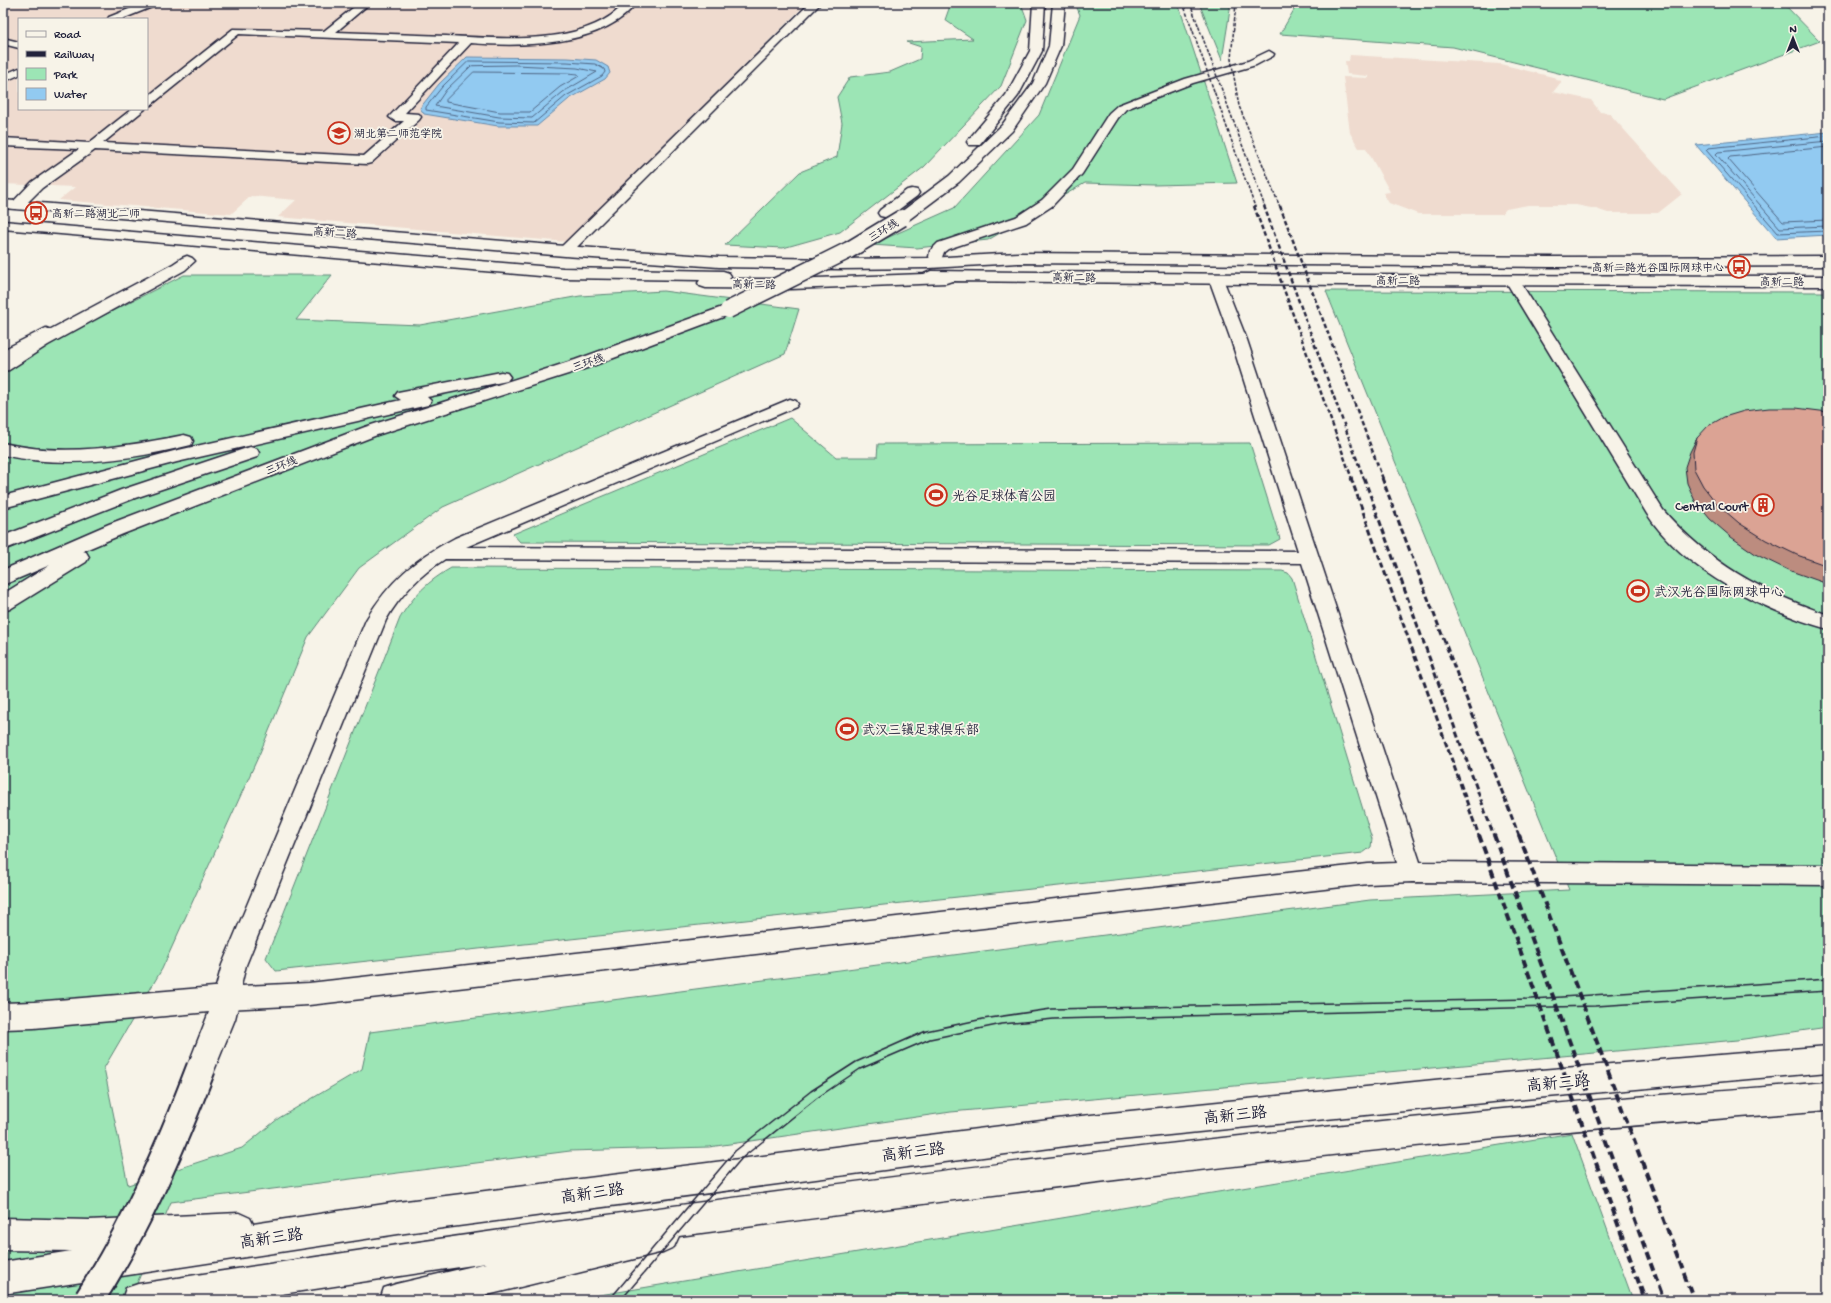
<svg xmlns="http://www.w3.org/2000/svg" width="1831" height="1303" font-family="'Gochi Hand','LXGW WenKai TC',sans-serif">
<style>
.built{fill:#efdbcf;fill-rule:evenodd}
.green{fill:#9ce5b5;stroke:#5f8478}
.water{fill:#92caf1;stroke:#6587a8}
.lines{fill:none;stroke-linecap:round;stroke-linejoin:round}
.shore{stroke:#4f6584;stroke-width:1}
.minor-casing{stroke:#22223b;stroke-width:3}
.major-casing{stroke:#22223b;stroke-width:3}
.highway-casing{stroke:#22223b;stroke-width:3}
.minor{fill:#f7f3e8;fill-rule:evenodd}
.major{fill:#f7f3e8;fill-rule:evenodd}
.highway{fill:#f7f3e8;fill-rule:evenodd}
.tram{stroke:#22223b;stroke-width:1.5}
.rail-far3{stroke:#22223b;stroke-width:1.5;stroke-dasharray:3.5 1.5;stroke-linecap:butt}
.rail-far2{stroke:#22223b;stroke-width:2.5;stroke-dasharray:4.5 2.5;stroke-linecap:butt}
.rail-far1{stroke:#22223b;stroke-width:3;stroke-dasharray:6 3;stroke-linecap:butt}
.rail{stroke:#22223b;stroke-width:4;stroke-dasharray:8 4;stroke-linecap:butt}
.highway-bridge-far1-casing{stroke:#22223b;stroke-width:19;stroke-linecap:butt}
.highway-bridge-casing{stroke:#22223b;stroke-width:32;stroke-linecap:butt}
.highway-bridge-far1{stroke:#f7f3e8;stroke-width:16}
.highway-bridge{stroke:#f7f3e8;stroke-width:28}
.wall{fill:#bc8c7f;stroke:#22223b}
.building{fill:#dba394;stroke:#22223b}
.labels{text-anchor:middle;stroke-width:3.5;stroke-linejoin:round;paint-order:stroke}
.far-poi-label{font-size:11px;fill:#22223b;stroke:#f7f3e8;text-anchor:start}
.far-street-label{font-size:11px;fill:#22223b;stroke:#f7f3e8}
.poi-label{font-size:13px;fill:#22223b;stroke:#f7f3e8;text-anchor:start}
.near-street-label{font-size:16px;fill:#22223b;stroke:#f7f3e8}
</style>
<rect width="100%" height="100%" fill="#f7f3e8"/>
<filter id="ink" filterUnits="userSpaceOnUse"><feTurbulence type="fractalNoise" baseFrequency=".025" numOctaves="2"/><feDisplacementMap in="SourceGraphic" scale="8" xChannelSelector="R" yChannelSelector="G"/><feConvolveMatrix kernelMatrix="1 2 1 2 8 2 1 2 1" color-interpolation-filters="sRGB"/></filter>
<g filter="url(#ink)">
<!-- built -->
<path class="built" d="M3 3H807L651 157 568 242 278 217 296 200 251 196 231 214 59 200 75 187 3 184ZM19 19H147V109H19Z
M1350 55 1500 64 1557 78 1556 80 1562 81 1553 92 1591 100 1600 112 1609 113 1682 194 1658 213H1608L1596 209 1576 205H1528L1506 209 1502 214H1418L1389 203 1383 193 1390 192 1366 148H1359L1350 133 1343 77 1368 78V76L1347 74 1345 61H1349Z"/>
<!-- green -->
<path class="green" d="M951 3H1021L1027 20 1001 86 924 167 840 232 783 248 725 245 800 172 837 157 842 123 837 97 850 77 890 72 920 59 921 47 906 42 973 39 945 20Z
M1075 3H1178L1237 183 1154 185 1085 183 988 240 917 248 871 245 954 208 1039 115 1080 15Z
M1199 3H1230V10L1222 60Z
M1298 3H1783L1820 41 1663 99 1453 47 1280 34Z
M184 275H332L296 320 420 325 580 296 663 291 799 309 785 354 443 507 359 568 308 637 259 755 162 969 104 1068 128 1185 242 1148 279 1118 362 1069 370 1032 1370 900 1569 890 1326 291 1828 292V1027L1737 1040 951 1112 709 1147 570 1151 171 1202 130 1300H3V370L33 351Z
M790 418 836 457H877L878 444 1250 443 1280 539 1269 545 520 542 513 534Z
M451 568 1282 571 1288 573 1292 578 1372 839 1371 847 1363 853 276 971 266 958 400 618C413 596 428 581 451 568Z
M1572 1133 1633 1300H570Z"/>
<!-- water -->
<path class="water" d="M467 57 568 58 596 60 608 67 610 73 605 79 569 99 537 126H498L424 114 420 108 439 84Z
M1828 132V235L1776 238 1696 145Z"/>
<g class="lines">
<!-- shore -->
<path class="shore" d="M469 61 567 62 595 64 604 69 605 72 602 76 566 96 534 123 499 122 426 110V107L442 87Z
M516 65 577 68 597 72 563 92 532 118 499 117 435 106 446 90 471 66Z
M474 72 567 73 578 74 579 76 560 87 530 112H500L446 102V100Z
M1828 136 1708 148 1706 150 1778 233 1828 231
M1828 141 1718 152 1716 154 1780 228 1828 226
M1828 147 1730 157 1728 159 1783 222 1828 220"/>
<!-- minor casing -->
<g class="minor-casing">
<path id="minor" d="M144 3H158L157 5 122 19H108L109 17Z
M359 3H370L336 32C373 33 409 35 446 36 500 38 585 48 625 3H636C604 47 519 47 471 43L405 113 419 114 421 117 419 120 371 163 367 164 95 150 42 188 22 208H12L10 205 32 182 79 149 3 146V138L89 143 132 109H145L103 143 364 156 404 121H395L389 117 459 43 239 34 151 105 147 106V97L233 29 324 31Z
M810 3H821L570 254H560L558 251 560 248Z
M3 38 19 42V48L3 44Z
M1269 51 1274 54 1273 56 1256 65 1193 83 1126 109 1118 118 1082 174 1052 206 1026 223 948 249 944 252 941 260H931L929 257 930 251 938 243 1016 217 1042 200 1073 169 1109 113 1118 105 1185 79 1248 61Z
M19 68V75L3 82V75Z
M1216 275 1221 276 1223 279 1247 340 1420 862 1828 865V885L1412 882 1368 884 309 1005 226 1009 217 1006 213 998 222 965 366 620C389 581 415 559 455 538L790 399 796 401 798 404 796 407 466 547 1298 551 1231 340 1209 279 1211 276ZM445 559 1302 563 1397 863 1368 864 309 983 241 986 246 965 386 620C400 595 421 574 445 559Z
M1512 276 1517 277 1519 280 1663 510C1710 564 1761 591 1828 615V629C1765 611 1684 571 1647 514L1505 280 1507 277Z
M46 328 51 330 54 333 51 336 3 361V350Z"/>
</g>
<!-- major casing -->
<g class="major-casing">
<path id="major" d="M3 200 565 246 719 257 840 259 929 258 1018 253 1552 257 1828 256V266L1552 267 1018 263 929 268 840 269 719 267 565 256 3 208Z
M3 221 563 268 723 271 729 273 731 276 729 279H791L924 274 931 271 1346 275 1828 276V286L1346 285 952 281 946 283 791 289 706 288 700 286 698 283 700 280 563 278 3 229Z"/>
</g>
<!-- highway casing -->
<g class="highway-casing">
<path id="highway" d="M1033 3H1045L1042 51 1018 96 979 145H969L967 142 969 139 1006 95 1030 51Z
M1053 3H1065L1061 46 1045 83 1012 131 959 182 907 221 902 222 897 221 895 218 897 215 949 176 1002 125 1033 83 1049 46Z
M912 189 917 190 919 193 917 196 890 216 885 217 880 216 878 213 880 210 907 190Z
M187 256 192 258 195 261 185 270 48 345 9 370 3 371V358L36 337 173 264 182 258Z
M728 305 734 307 736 310 734 313 587 368 377 435 123 534 83 551 86 552 89 557 86 562 10 609 3 611V594L50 565 3 585V570L109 524 365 427 575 360Z
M501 372 507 373 510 377 507 381 427 397 431 401 428 405 177 462 3 508V496L174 451 401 400 395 396 398 392Z
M184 435 191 437 193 441 191 445C130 460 64 469 3 455V443C63 457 124 447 184 435Z
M250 447 257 449 259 453 257 457 135 498 3 550V536L121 490Z
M226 986 236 989 240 998 235 1019 211 1078 201 1081 191 1078 187 1068 209 1012 34 1028 3 1029V1003L34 1002Z
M1828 1046V1072L1503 1101 1081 1144 398 1234 3 1294V1262L71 1251 3 1250V1218L89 1220 239 1213 250 1218 253 1224 398 1202 1081 1116 1503 1073Z
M1828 1082V1110C1724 1119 1619 1126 1515 1136 1236 1163 957 1199 679 1236L674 1247 663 1252 467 1300H380L384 1288 396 1284 486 1263 243 1300H122L126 1288 138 1284C595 1213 1053 1152 1513 1108 1618 1097 1723 1091 1828 1082Z"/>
</g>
<!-- minor -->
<use href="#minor" class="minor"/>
<!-- major -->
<use href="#major" class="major"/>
<!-- highway -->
<use href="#highway" class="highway"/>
<!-- tram -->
<path class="tram" d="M609 1300 735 1151 811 1091 856 1062 926 1031 983 1019 1051 1009 1532 999 1828 979
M621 1300 742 1158 817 1098 860 1069 930 1039 1002 1024 1054 1019 1596 1006 1828 991"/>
<!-- rail-far3 -->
<path class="rail-far3" d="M1183 3 1255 207
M1190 3 1265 207
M1236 3 1231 59 1239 106 1280 207"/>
<!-- rail-far2 -->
<path class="rail-far2" d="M1254 206 1352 479
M1264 206 1364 479
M1280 206 1383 479"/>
<!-- rail-far1 -->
<path class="rail-far1" d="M1351 478 1479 836
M1364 478 1494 836
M1382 478 1519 836"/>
<!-- rail -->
<path class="rail" d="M1479 835 1645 1300
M1494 835 1664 1300
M1519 835 1694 1300"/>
<!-- highway-bridge-far1 casing -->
<g class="highway-bridge-far1-casing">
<path id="highway-bridge-far1" d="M728 310 849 250 902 218"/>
</g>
<!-- highway-bridge casing -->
<g class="highway-bridge-casing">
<path id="highway-bridge" d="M89 1300C136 1227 170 1149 201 1068"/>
</g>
<!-- highway-bridge-far1 -->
<use href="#highway-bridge-far1" class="highway-bridge-far1"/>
<!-- highway-bridge -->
<use href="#highway-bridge" class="highway-bridge"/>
</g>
<!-- wall -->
<path class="wall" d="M1828 412V584L1822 582 1788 570 1757 555 1731 537 1710 519 1695 501 1687 483 1685 467 1690 452 1697 438Z"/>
<!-- building -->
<path class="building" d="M1769 408H1796L1828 412V566L1797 555 1766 540 1739 523 1718 505 1703 486 1694 469 1693 452 1697 438 1708 426 1724 417 1744 411Z"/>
</g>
<!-- icons -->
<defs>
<g id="university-ring" transform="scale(1.15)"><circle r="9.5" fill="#f7f3e8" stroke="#c8321e" stroke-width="1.5"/><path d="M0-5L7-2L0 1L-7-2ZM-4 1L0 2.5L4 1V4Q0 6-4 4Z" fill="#c8321e"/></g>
<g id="bus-ring" transform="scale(1.15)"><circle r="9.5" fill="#f7f3e8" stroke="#c8321e" stroke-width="1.5"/><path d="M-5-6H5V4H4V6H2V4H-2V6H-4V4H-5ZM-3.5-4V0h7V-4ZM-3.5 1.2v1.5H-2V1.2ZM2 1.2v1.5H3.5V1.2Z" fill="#c8321e"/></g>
<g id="stadium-ring" transform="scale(1.15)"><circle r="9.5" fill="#f7f3e8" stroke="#c8321e" stroke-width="1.5"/><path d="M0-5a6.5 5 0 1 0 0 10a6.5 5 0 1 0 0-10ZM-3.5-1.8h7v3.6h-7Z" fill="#c8321e"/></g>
<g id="building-ring" transform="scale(1.15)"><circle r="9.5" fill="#f7f3e8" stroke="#c8321e" stroke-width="1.5"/><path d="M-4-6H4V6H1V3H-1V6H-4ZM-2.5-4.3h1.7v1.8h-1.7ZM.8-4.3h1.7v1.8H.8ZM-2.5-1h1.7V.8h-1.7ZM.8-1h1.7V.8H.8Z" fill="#c8321e"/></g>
</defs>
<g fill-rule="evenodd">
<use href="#university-ring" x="339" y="133"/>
<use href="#bus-ring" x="36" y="213"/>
<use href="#bus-ring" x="1739" y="267"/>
<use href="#stadium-ring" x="936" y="495"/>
<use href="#building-ring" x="1763" y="505"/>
<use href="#stadium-ring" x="1638" y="591"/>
<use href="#stadium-ring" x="847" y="729"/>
</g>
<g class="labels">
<!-- far-poi labels -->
<g class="far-poi-label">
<text x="354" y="137">湖北第二师范学院</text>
<text x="52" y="217">高新二路湖北二师</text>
<text x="1724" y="271" text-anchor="end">高新二路光谷国际网球中心</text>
</g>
<!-- far-street labels -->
<g class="far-street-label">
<text transform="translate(883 230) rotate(-31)" y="4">三环线</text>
<text transform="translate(335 232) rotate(4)" y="4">高新二路</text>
<text transform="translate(1074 277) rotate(1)" y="4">高新二路</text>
<text x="1398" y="284">高新二路</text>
<text x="1782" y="285">高新二路</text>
<text transform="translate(754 284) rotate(1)" y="4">高新二路</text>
<text transform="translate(588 362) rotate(-19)" y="4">三环线</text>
<text transform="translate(281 465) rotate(-21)" y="4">三环线</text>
</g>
<!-- poi labels -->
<g class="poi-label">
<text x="952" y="500">光谷足球体育公园</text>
<text x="1748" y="510" text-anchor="end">Central Court</text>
<text x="1654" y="596">武汉光谷国际网球中心</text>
<text x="862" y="734">武汉三镇足球俱乐部</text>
</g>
<!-- near-street labels -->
<g class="near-street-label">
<text transform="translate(1558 1082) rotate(-5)" y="6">高新三路</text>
<text transform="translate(1235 1114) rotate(-6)" y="6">高新三路</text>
<text transform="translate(913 1151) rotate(-7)" y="6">高新三路</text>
<text transform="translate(592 1192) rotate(-8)" y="6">高新三路</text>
<text transform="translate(271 1237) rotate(-8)" y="6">高新三路</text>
</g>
</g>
<!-- margin -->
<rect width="1831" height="1303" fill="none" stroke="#f7f3e8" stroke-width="16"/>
<rect x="8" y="8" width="1815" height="1287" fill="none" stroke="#22223b" stroke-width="1.5" filter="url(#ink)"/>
<!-- legend -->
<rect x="18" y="18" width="130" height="92" fill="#f7f3e8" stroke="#a29fa3"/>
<rect x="26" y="31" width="20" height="6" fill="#f7f3e8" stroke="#a29fa3"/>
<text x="54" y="38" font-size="12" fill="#22223b">Road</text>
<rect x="26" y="51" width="20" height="6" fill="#22223b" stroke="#a29fa3"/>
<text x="54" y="58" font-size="12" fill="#22223b">Railway</text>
<rect x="26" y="68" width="20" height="12" fill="#9ce5b5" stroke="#a29fa3"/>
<text x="54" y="78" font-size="12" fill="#22223b">Park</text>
<rect x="26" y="88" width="20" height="12" fill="#92caf1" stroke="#a29fa3"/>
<text x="54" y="98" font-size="12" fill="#22223b">Water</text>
<!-- north arrow -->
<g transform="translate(1793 38)" stroke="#f7f3e8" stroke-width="3" paint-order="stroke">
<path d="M0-3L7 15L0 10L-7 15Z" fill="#22223b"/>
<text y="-6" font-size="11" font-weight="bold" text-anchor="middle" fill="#22223b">N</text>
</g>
</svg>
